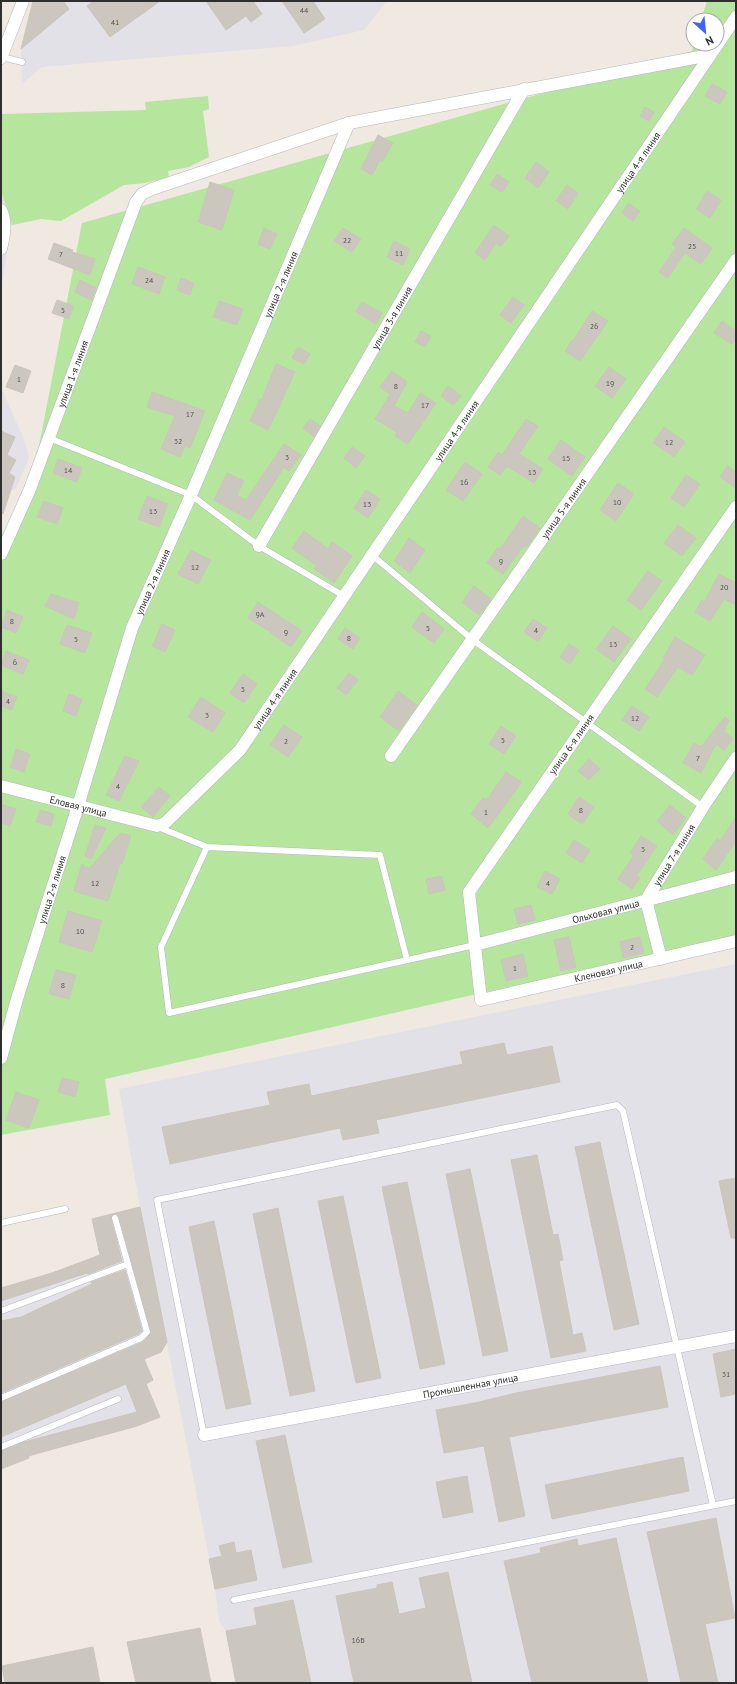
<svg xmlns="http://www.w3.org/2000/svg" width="737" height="1684" font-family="'PT Sans',sans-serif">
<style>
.industrial{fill:#e3e1e8}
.green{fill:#b6e59e}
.building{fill:#cbc7bf;stroke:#cbc5ba}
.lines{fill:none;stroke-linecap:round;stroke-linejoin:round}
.lane-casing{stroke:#b4b7c1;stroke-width:7}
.street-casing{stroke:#b4b7c1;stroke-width:13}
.lane{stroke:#fff;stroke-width:6}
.street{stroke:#fff;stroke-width:12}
.labels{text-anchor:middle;stroke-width:4;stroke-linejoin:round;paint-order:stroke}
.number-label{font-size:8px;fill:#555452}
.street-label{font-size:10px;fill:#2e2e2e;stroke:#fff}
</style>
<rect width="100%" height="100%" fill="#efe9e1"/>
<!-- industrial -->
<path class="industrial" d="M33 1H387L364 30 293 46 42 67 22 84 21 49Z
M1 190 12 225 1 288Z
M1 387 25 442 29 458 16 488 10 492 8 501 1 504Z
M736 964V1683H236L226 1631 219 1621 215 1589 167 1343 161 1352 145 1360 153 1380 146 1384 160 1417 131 1428 41 1452 1 1469V1288L52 1273 100 1255 92 1219 140 1207 119 1089Z"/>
<!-- green -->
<path class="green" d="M707 1H736V940L503 988 105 1079 110 1115 1 1135V557L29 498 82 223 692 51 694 44H717V20H701Z
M208 96 209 109 203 111 209 157 189 167 168 171 169 177 145 183 124 185 61 221 41 219 12 225 1 190V114L146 110 145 102Z"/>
<!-- building -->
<path class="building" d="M33 1H63L69 9 21 49Z
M94 1H160L110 37 87 6Z
M206 1H253L262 14 251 22 246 16 226 30Z
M282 1H313L325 19 304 33Z
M712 84 727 92 720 104 705 96Z
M645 107 654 112 649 121 640 116Z
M378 135 393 143 382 162 380 160 372 175 361 169Z
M536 162 549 172 538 188 525 178Z
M497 174 509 182 502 192 490 185Z
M210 182 234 190 222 230 198 222Z
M567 185 578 193 568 209 556 201Z
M707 191 721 200 710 218 696 209Z
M628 203 640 211 633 221 622 213Z
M494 225 509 236 501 246 496 243 485 260 475 253Z
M264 228 277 234 270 249 258 244Z
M343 228 361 239 352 252 334 241Z
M684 228 712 248 701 264 685 253 668 278 659 272 676 247 672 244Z
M394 241 410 249 403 265 387 257Z
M54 243 73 250 72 252 95 259 90 275 48 259Z
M138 267 165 277 159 294 132 284Z
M181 278 194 283 190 295 177 290Z
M80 280 96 288 91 300 75 292Z
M513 297 524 305 511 323 500 315Z
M57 300 74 306 69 319 52 313Z
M219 301 243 309 237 325 213 317Z
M362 302 382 313 376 324 356 312Z
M592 311 608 321 580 361 565 351 572 340 573 341Z
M722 321 736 331V338L732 344 714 333Z
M421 331 431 336 425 347 415 342Z
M298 347 310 354 304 364 292 358Z
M276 364 295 372 268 430 250 421 260 399H262Z
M15 365 31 371 23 393 6 387Z
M609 367 626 379 612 398 595 386Z
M392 371 407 382 394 406 408 413 420 393 436 403 408 444 395 436 397 432 375 419 390 394 380 387Z
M448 386 461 396 453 405 441 396Z
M152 392 205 411 190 448 185 446 180 457 161 449 175 416 147 407Z
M310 419 320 426 314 437 303 428Z
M526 419 538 426 519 454 543 469 534 483 507 466 500 475 488 467 498 452 502 455Z
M664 427 685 442 674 457 653 443Z
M1 431 15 437 7 455 16 460 9 473 15 477 3 514 1 513Z
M561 440 585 457 572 476 548 459Z
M284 444 301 455 289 471 284 467 250 520 214 500 227 473 244 481 237 495 246 500Z
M352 447 365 456 356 468 344 458Z
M58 459 82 468 77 482 53 473Z
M465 462 482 474 463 501 446 490Z
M727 466 736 472V488L720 477Z
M686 475 700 484 684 507 671 498Z
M618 483 634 494 616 521 600 510Z
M366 490 380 499 368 518 354 508Z
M147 496 168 504 159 527 138 519Z
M44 501 63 508 57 524 37 517Z
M523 516 540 528 527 547 524 545 503 574 487 563 498 547 500 549Z
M678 525 696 538 682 556 664 543Z
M304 531 328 549 332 542 352 556 334 583 314 569 317 566 292 548Z
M409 538 425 550 410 573 394 561Z
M191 550 211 560 198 584 178 574Z
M648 571 662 581 641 610 627 600Z
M719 574 736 583V605L724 599 710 621 695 612 702 600 704 602Z
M474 586 491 599 479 615 462 602Z
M51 594 79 603 74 619 45 606Z
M258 602 302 631 291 647 270 633 271 632 248 618Z
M7 610 23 617 16 633 1 627Z
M422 612 444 629 434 643 412 627Z
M533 619 547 628 538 642 524 632Z
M162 624 175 630 165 652 152 646Z
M67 625 92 633 85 653 60 644Z
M613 626 631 639 614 662 596 649Z
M345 628 360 638 353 649 338 639Z
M675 637 705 655 692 675 678 667 657 697 645 689 665 659 663 658Z
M569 644 579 650 570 664 560 657Z
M6 651 29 660 23 674 1 665Z
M349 673 358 680 346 695 337 688Z
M243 674 257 684 244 703 230 693Z
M1 691 17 697 12 710 1 706Z
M398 691 417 705 399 731 380 717Z
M69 694 82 699 76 716 63 711Z
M201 697 225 713 213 732 188 717Z
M632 706 649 717 639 731 622 720Z
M725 717 729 720 724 731 733 739 724 750 716 744 701 773 683 763 694 743 701 747Z
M284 725 302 737 288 757 270 745Z
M501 726 516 736 504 754 489 744Z
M16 749 30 754 24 772 10 767Z
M125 756 139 761 119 801 106 795Z
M589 759 600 769 589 780 578 771Z
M506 772 522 782 488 828 471 814 483 798 487 800Z
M159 787 170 796 153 817 141 807Z
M579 797 594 807 582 824 568 814Z
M1 804 16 809 10 826 1 823Z
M670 805 686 818 673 835 657 821Z
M40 810 54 814 51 826 36 822Z
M736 817V841L716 870 703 859 717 839 720 841Z
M95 825 106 828 91 859 85 856Z
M120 833 131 836 122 864 120 863 108 901 74 891 82 864 89 869Z
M641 836 657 846 637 875 640 878 632 889 618 879 634 855 630 853Z
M574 840 590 850 582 863 566 853Z
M545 871 560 879 552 894 537 887Z
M442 876 445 890 429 894 426 879Z
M531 905 535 920 518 924 514 909Z
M68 911 102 921 92 952 59 942Z
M569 937 576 967 561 971 554 940Z
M640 937 644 953 623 958 620 942Z
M523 954 528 976 506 981 501 960Z
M56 970 76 975 69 999 49 994Z
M504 1043 507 1055 552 1046 560 1082 376 1120 379 1133 343 1140 340 1128 170 1164 162 1127 270 1105 267 1092 309 1084 311 1096 463 1064 460 1052Z
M62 1078 79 1082 75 1097 58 1092Z
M16 1092 39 1100 29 1128 6 1120Z
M600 1142 639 1324 614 1330 575 1147Z
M537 1155 553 1235 558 1234 563 1260 559 1261 573 1335 582 1333 586 1351 551 1358 511 1160Z
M470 1169 508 1351 483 1356 446 1174Z
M736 1178V1238H731L719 1181Z
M407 1182 445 1364 420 1369 382 1187Z
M343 1196 381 1378 356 1383 318 1201Z
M140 1207 167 1342 161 1352 144 1359 153 1380 146 1384 160 1417 137 1426 28 1456 29 1458 1 1469V1451L24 1442 137 1412 126 1384 1 1437V1402L143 1342 151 1333 119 1217 116 1214 112 1215 111 1219 122 1261 88 1274 87 1273 1 1301V1288L52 1273 100 1255 92 1219Z
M278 1208 315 1391 290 1396 253 1214Z
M214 1221 251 1404 226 1409 189 1227Z
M125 1270 142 1331 138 1334 1 1393V1321L21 1317 92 1284 91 1282Z
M736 1349V1394L721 1397 713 1354Z
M660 1366 668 1407 509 1437 525 1516 499 1522 484 1446 444 1453 436 1410 475 1403 516 1393Z
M285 1435 312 1562 283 1568 256 1441Z
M683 1457 689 1491 552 1519 545 1485Z
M467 1476 473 1512 443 1518 436 1482Z
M716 1518 735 1618 705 1624 718 1683H681L647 1532Z
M616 1538 648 1683H532L504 1561 541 1553 540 1548 577 1539 578 1546Z
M234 1542 236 1553 251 1550 257 1580 215 1589 209 1559 222 1556 219 1546Z
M448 1572 472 1683H354L336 1596 377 1588V1585L392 1582 399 1614 426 1608 419 1578Z
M293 1600 311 1683H236L226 1631 257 1625 254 1608Z
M200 1628 211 1683H136L127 1642Z
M93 1647 100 1683H5L2 1666Z"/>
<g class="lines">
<!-- lane casing -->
<g class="lane-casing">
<path id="lane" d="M2 57 22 62
M49 438 191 495 259 546 344 596
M372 555 473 640 703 807
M158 827 207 847 161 947 169 1013 475 945
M207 847 380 855 407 960
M1 1223 65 1209
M1 1311 128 1264
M1 1398 141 1338 147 1332 115 1218
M204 1435 157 1200 617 1105 623 1111 713 1505
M1 1447 118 1399
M234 1600 736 1501"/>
</g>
<!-- street casing -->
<g class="street-casing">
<g id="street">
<path d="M1 58 23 1"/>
<path d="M1 210C7 222 4 236 1 249"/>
<path id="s1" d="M736 507 469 892 481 1000 736 941"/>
<path id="s2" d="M259 546 524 89"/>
<path id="s3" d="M1 554 30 489 136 202 142 194 152 189 349 123 710 55"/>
<path id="s4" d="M391 756 736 260"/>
<path id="s5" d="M1 786 157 826 165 823 240 750 736 17"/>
<path id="s6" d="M475 945 736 877"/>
<path id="s7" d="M661 959 646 900 703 807 736 758"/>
<path id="s8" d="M1 1058 17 999 78 806 132 628 191 495 349 123"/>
<path id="s9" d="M204 1435 736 1336"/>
</g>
</g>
<!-- lane -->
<use href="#lane" class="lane"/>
<!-- street -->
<use href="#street" class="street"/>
</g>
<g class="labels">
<!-- number labels -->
<g class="number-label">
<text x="304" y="13">44</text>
<text x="115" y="25">41</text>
<text x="347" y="243">22</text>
<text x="692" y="249">25</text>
<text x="399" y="256">11</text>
<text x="61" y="257">7</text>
<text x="149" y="283">24</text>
<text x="63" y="313">5</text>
<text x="594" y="329">26</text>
<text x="19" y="382">1</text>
<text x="610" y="386">19</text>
<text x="396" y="389">8</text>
<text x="425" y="408">17</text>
<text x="190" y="417">17</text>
<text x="178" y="444">32</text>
<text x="669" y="445">12</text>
<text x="287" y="460">3</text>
<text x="566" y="461">15</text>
<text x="68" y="473">14</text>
<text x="532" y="475">13</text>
<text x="464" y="485">16</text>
<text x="617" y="505">10</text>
<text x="367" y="507">13</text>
<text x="153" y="514">13</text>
<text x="501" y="564">9</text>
<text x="195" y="570">12</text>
<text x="724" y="590">20</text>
<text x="260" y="617">9А</text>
<text x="12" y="624">8</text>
<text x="428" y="631">5</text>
<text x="536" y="633">4</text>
<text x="286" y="635">9</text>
<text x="349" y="641">8</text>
<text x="76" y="642">5</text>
<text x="613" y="647">13</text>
<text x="15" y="665">6</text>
<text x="243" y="692">5</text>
<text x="8" y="704">4</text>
<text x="207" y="718">3</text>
<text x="635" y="721">12</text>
<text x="503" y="743">5</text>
<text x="286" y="744">2</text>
<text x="698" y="761">7</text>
<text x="118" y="789">4</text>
<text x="581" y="813">8</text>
<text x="486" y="815">1</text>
<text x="643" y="852">3</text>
<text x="95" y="886">12</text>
<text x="548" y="886">4</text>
<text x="80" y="934">10</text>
<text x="632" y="950">2</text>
<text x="515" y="971">1</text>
<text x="63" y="988">8</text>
<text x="726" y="1377">31</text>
<text x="358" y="1643">16Б</text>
</g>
<!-- street labels -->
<g class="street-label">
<text dy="4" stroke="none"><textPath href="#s5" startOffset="984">улица 4-я линия</textPath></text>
<text dy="4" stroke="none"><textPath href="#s8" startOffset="824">улица 2-я линия</textPath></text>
<text dy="4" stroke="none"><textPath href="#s2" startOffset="264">улица 3-я линия</textPath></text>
<text dy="4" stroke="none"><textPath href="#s3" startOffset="194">улица 1-я линия</textPath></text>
<text dy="4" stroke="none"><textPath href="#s5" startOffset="660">улица 4-я линия</textPath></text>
<text dy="4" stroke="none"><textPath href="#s4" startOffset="302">улица 5-я линия</textPath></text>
<text dy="4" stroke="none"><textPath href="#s8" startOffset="500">улица 2-я линия</textPath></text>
<text dy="4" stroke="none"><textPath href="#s5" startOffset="336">улица 4-я линия</textPath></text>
<text transform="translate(571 744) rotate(-55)" y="4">улица 6-я линия</text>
<text dy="4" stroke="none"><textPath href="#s5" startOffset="80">Еловая улица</textPath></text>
<text dy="4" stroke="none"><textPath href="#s7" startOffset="114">улица 7-я линия</textPath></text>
<text dy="4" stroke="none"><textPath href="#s8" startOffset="176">улица 2-я линия</textPath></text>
<text dy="4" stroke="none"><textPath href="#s6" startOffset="135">Ольховая улица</textPath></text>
<text dy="4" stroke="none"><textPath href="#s1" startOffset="708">Кленовая улица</textPath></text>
<text dy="4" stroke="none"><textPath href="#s9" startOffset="271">Промышленная улица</textPath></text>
</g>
</g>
<!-- border -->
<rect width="737" height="1684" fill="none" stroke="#2e2e2e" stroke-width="4"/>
<!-- north arrow -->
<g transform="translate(705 32) rotate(153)"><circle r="19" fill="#ffffff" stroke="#ababab"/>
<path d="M0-3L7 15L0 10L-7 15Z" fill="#4264fb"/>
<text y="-6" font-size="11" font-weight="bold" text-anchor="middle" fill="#2e2e2e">N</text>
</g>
</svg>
